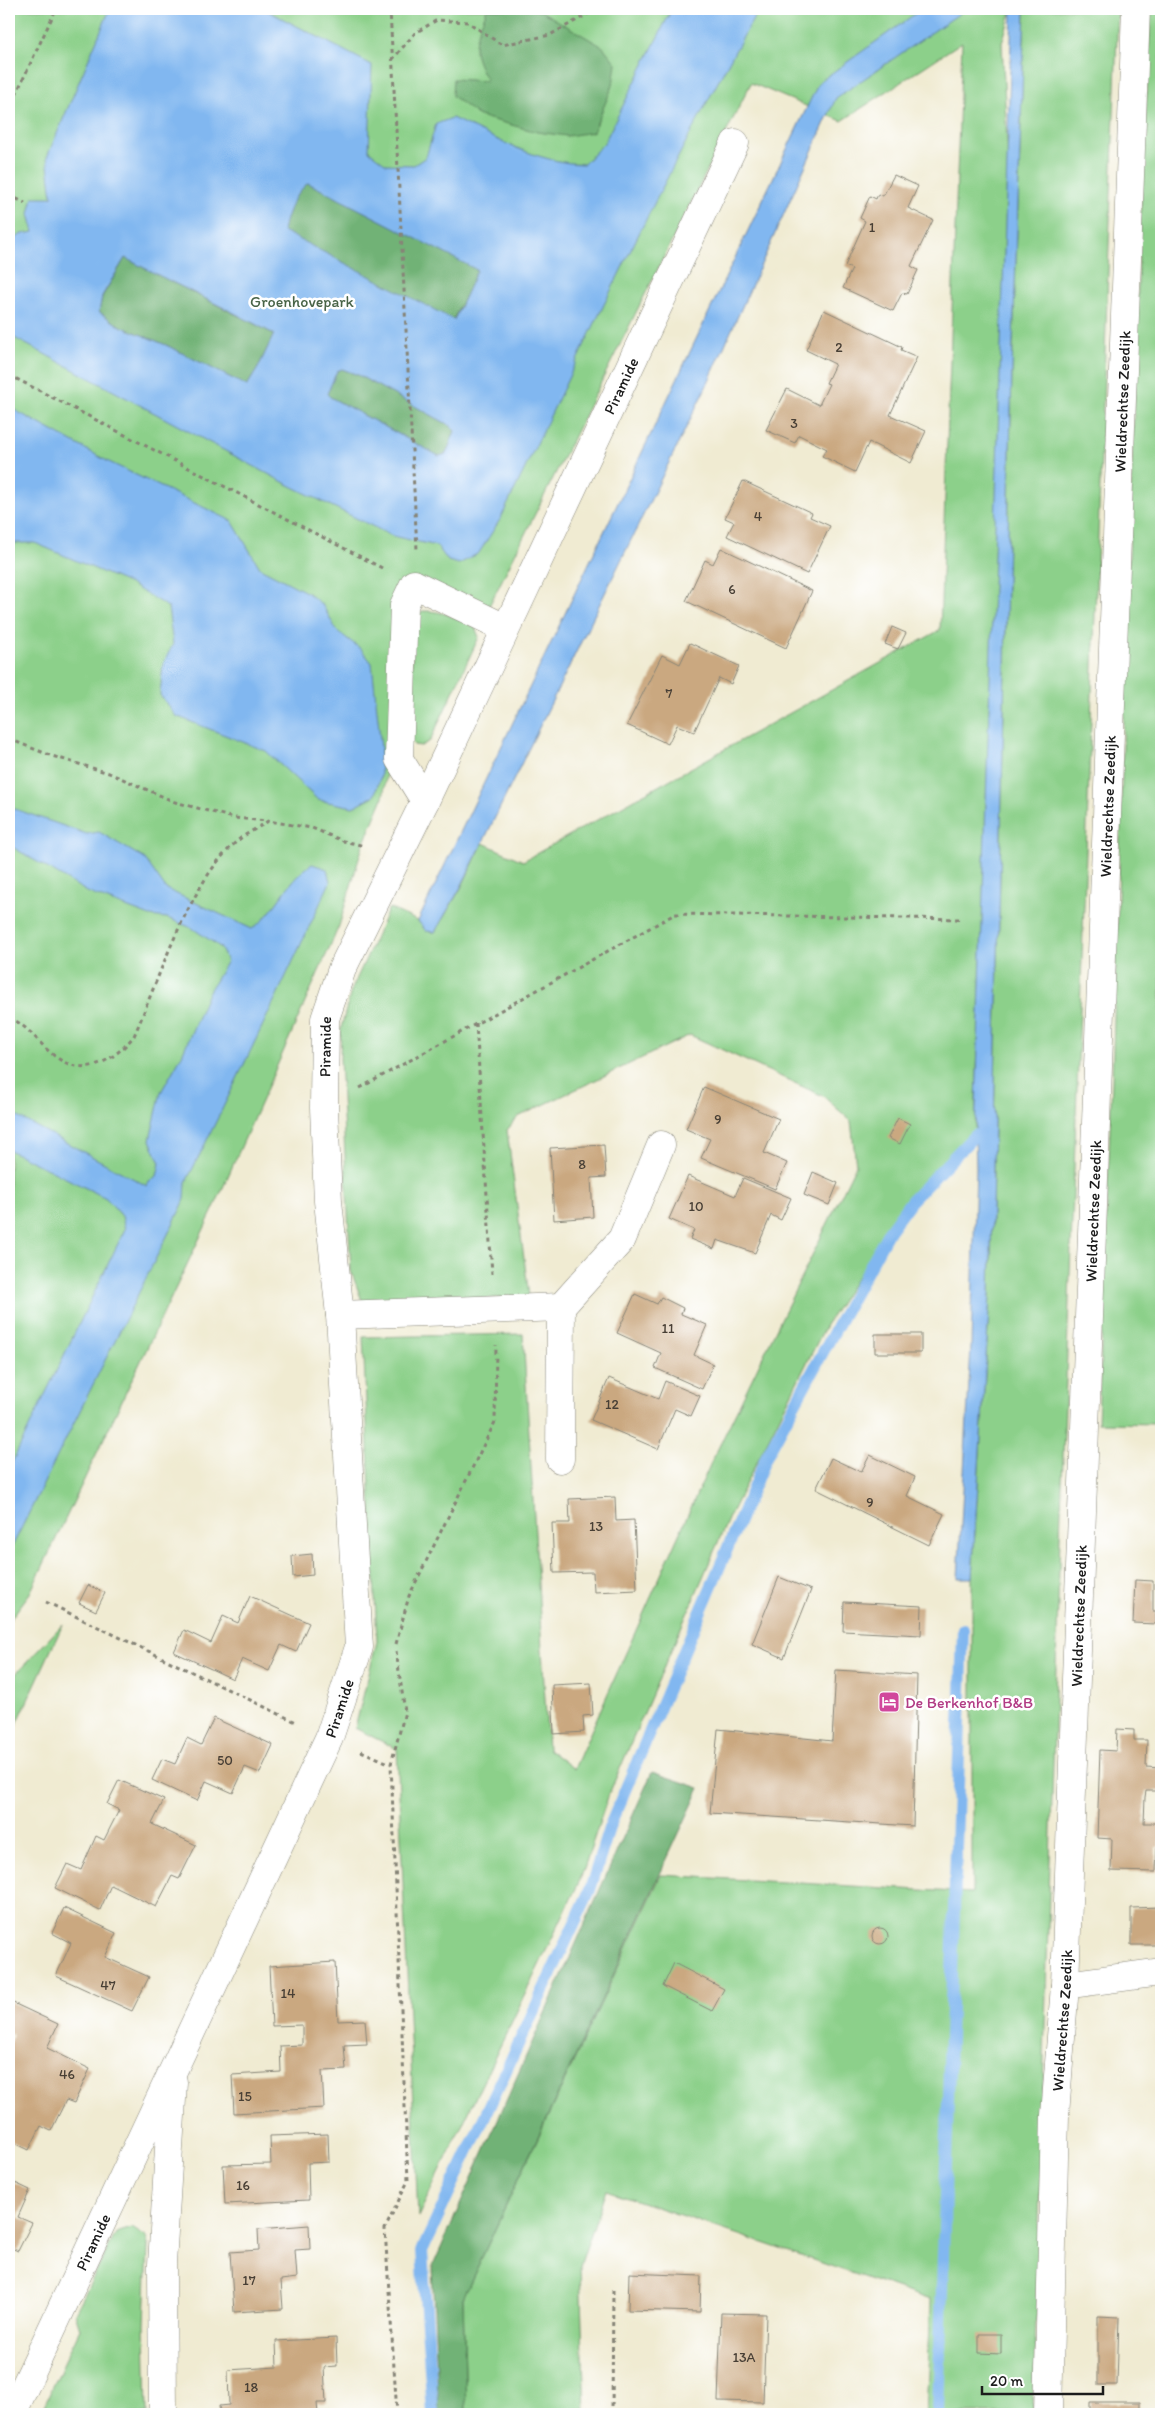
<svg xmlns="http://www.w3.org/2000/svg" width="1170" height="2423" font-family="Itim,sans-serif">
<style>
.green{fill:#8cd08a;stroke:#547653}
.forest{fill:#71b276;stroke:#466749}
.water{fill:#81b7f0;stroke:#4e6a86;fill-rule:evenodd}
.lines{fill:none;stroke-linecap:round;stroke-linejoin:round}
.stream{stroke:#81b7f0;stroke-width:12}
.building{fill:#caa880}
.minor-casing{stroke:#868477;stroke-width:29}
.path{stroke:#868477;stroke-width:3;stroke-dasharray:4 4;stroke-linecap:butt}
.minor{stroke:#fff;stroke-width:28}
.labels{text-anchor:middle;stroke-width:5;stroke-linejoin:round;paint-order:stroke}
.number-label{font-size:14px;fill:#483f35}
.park-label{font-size:16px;fill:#496448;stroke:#fff}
.street-label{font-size:16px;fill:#1c1c1c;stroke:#fff}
.hotel-label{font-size:16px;fill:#b23c85;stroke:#fff;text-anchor:start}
</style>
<rect width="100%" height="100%" fill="#fff"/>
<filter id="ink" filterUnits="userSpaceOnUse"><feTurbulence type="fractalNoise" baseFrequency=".02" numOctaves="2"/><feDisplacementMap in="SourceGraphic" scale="10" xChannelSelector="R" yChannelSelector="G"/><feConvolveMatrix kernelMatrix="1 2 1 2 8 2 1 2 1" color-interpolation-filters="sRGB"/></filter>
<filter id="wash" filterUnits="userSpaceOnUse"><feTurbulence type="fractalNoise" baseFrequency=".0096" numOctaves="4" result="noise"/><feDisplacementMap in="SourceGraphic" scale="20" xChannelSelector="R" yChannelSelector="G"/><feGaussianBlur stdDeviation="1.12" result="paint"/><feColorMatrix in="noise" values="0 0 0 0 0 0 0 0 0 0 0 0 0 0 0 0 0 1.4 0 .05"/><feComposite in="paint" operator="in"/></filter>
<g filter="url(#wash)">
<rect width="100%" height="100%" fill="#f0ebd2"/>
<!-- green -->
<path class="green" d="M9 9H1012L1002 43 1009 181 975 1131 907 1201 826 1325 729 1517 609 1794 580 1880 418 2217 397 1749 355 1728 377 1641 363 1337 523 1334 548 1749 574 1769 710 1465 856 1165 851 1121 823 1096 690 1035 518 1117 507 1130 529 1296 364 1306 351 1271 340 1059 341 1028 351 991 389 908 418 921 426 931 435 932 461 888 483 843 523 861 940 630 962 42 842 121 751 83 486 612 417 577 383 798 363 845 339 926 214 1208 30 1593 9 1621Z
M1025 9H1118L1060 1537 1033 2414H926L931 2300 606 2190 580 2266 585 2414H466L463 2298 661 1875 972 1893V1578L990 1295 1012 370Z
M1151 9H1161V1424L1098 1423 1112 1081 1140 224Z
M422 611C442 610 457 618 475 627L479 637 430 741 421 746 414 745 410 741 413 620Z
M63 1624 9 1741V1681Z
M132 2228 146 2237 148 2245 145 2325 147 2414H40L80 2329 75 2313 116 2233Z"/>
<!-- forest -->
<path class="forest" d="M487 9H525L541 11 603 47 616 63 613 85 593 132 567 136 537 132 479 116 452 96 453 79 487 81C468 46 474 44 487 9Z
M308 183 478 270 453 320 282 231C287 214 293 195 308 183Z
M125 258 274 334 258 368 247 386 166 345 120 326 99 312 102 297Z
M342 369 358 375 451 426 455 431 446 454 439 456 330 397 326 394 337 371Z
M652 1772 700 1788 463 2298 466 2414H439L432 2268Z"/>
<!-- water -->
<path class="water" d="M110 9H264L372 65 369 151 386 164 414 165 426 157 436 124 452 118C494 137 537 163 584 164L604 143 672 9H759C664 173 584 347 501 518L479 553 459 564 448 561 437 546 392 536 285 483 9 335V242L22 234 34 232 29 214 33 197H52L47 157ZM308 183 477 270 454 320 283 231C286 214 294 194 308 183ZM125 258C174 284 225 307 274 334L258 368 247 386 166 345 120 326 99 312 102 296ZM342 369 358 375 451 426 455 431 446 454 439 456 330 397 327 394 337 371Z
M922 9H966L836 98 706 387 461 887 435 932 426 931 418 921 819 82Z
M1012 9H1025L1012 370 990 1295 972 1578H958L971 1347 976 1168 975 1135Z
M9 407 109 462 232 521 260 568 308 593 323 606 337 631 361 649 372 663 381 748V776L374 796 353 807 318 800 266 751 176 716 160 695 163 664 173 644 168 607 130 584 35 543H15L9 551Z
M9 807 87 834 99 832 145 859 166 889 252 929C277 912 286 880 312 864L327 869 330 882C283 983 236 1083 186 1182L185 1199 182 1206 9 1553V1469L125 1229 122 1216 106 1198 9 1150V1112L147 1186 149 1181 157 1176 160 1163 150 1140 161 1092 182 1055 208 993 227 961 220 947 192 928 167 918 150 916 89 893 9 845Z"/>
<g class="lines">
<!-- stream -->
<path class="stream" d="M433 2414 422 2251 590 1890 609 1828 767 1455 889 1231 911 1201 975 1135
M938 2414 963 1629"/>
</g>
<g id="blocks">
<!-- building -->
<path class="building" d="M894 175 918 186 908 208 933 220 911 266 918 270 907 294 902 293 893 311 843 288 852 269 845 266 865 221 860 218 870 196 876 199 878 194 883 196Z
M824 310 902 347 901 350 917 357 890 415 926 431 911 463 869 442 855 472 822 456 827 449 799 435 795 443 766 430 787 389 819 405 829 384 826 383 835 364 806 350Z
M743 481 812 513 810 517 830 526 807 574 727 536 734 522 725 518Z
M721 548 812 591 786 648 686 601 705 560 713 564Z
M892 627 906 633 898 649 885 644Z
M690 643 739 666 731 684 719 678 694 732 677 725 668 744 627 725 662 655 680 664Z
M704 1087 779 1119 764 1153 787 1163 775 1189 701 1158 710 1139 686 1129Z
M898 1118 910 1124 900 1144 888 1138Z
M604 1145 606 1177 591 1178 593 1217 554 1220 550 1148Z
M813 1172 838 1183 829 1205 804 1195Z
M688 1176 735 1196 743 1178 791 1198 781 1220 771 1215 755 1253 717 1240 714 1249 690 1239 694 1230 669 1219Z
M635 1294 657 1304 661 1297 683 1308 681 1314 707 1325 694 1355 713 1364 702 1389 655 1368 661 1353 617 1333Z
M875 1334H921V1353H875Z
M609 1378 658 1399 665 1381 700 1396 691 1416 675 1409 658 1449 591 1420Z
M870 1455 915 1477 907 1496 944 1514 929 1545 816 1489 831 1458 861 1472Z
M615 1497 616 1521 634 1520 637 1590 594 1592 593 1572 554 1573 552 1523H570L569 1499Z
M312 1554 313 1575 293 1577 292 1556Z
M779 1577 811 1590 784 1658 752 1644Z
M1135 1580 1153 1581V1611H1156V1624L1133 1623Z
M88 1585 105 1593 96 1611 79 1603Z
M250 1596 309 1623 296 1652 281 1645 269 1671 242 1659 233 1679 174 1652 184 1630 211 1643 223 1616 238 1623Z
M844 1602 922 1606 921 1635 843 1631Z
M836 1670 917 1675 913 1826 710 1813 718 1729 832 1741Z
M591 1683 593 1715 583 1716 584 1732 554 1734 552 1685Z
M214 1718 273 1745 260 1773 245 1767 233 1793 206 1781 197 1801 152 1780 162 1759 175 1764 187 1738 201 1745Z
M1117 1729 1134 1730V1740H1147L1146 1767 1161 1768V1791H1146L1145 1797 1144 1823H1161L1160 1847H1157L1156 1872 1111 1871 1112 1839 1097 1838 1100 1750 1116 1751Z
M119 1780 164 1800 152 1824 196 1845 179 1879 172 1876 156 1907 111 1885 100 1910 55 1888 67 1864 81 1870 96 1836 104 1840 119 1810 107 1804Z
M1161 1907V1945H1131V1908Z
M64 1908 116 1933 105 1957 149 1977 132 2011 56 1976 71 1943 52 1933Z
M872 1936a8 8 0 1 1 16 0a8 8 0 1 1-16 0Z
M335 1962 338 2021 365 2020 367 2044 344 2045 346 2070 322 2071 324 2108 234 2113 232 2075 281 2072 280 2046 302 2045V2025L272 2026 269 1966Z
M674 1963 724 1989 712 2011 663 1986Z
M9 2001 58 2024 47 2048 90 2069 74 2103 66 2100 51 2131 41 2126 29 2150 9 2140V2044L13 2035 9 2033Z
M328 2134 329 2162 308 2163 309 2200 225 2204 223 2165 271 2164 270 2136Z
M9 2180 30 2190 18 2217 32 2223 18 2251 9 2247Z
M309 2225 310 2249 295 2250 297 2278 281 2280 283 2309 234 2312 230 2252 259 2250 258 2229Z
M629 2273 701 2276 700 2312 628 2310Z
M721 2313 766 2314 763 2402 718 2401Z
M1098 2316 1119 2317 1117 2385H1098Z
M979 2334H1001V2354L979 2353Z
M336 2338 337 2366 324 2367 326 2403H317L318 2414H220L219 2406 229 2405 228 2370 277 2367 276 2341Z
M1090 2402H1140V2414H1090Z"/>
</g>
</g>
<g filter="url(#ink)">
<use href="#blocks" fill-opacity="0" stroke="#868477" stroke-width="1"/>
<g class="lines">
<!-- minor casing -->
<g class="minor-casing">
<g id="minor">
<path d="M425 801 399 759 404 605 414 584 505 628"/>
<path d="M340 1315 561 1307"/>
<path d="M560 1459 561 1307 622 1239 661 1145"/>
<path d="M1065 1985 1161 1972"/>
<path id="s1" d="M12 2414 329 1738 359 1647 340 1315 328 1201 324 1108 325 1019 342 969 425 801 735 143"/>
<path d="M163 2414 162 2264 173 2082"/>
<path id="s2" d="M1048 2414 1055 2115 1065 1985 1136 9"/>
</g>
</g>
<!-- path -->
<path class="path" d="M390 9 417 550
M392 60 415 33 437 20 468 22 502 45 550 35 588 14 591 9
M9 109 56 9
M9 195 25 203
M9 375 384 569
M9 739 52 756 109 773 175 802 234 818 267 821
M9 1018C26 1024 38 1042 51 1053 81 1080 112 1063 134 1036 158 980 189 885 233 845 242 835 257 829 268 821L312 828 343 841 365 846
M476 1023 492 1274
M360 1088 675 914 962 919
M46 1602 298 1723
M396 1644 409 1596 495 1422 496 1345
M396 1651 405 1712 391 1764 408 2181 385 2229 397 2414
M361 1751 391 1764
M612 2414 613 2290"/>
<!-- minor -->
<use href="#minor" class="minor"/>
</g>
</g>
<!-- icons -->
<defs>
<g id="hotel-square" transform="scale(1.125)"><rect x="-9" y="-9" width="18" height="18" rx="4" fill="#d1479c" stroke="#fff"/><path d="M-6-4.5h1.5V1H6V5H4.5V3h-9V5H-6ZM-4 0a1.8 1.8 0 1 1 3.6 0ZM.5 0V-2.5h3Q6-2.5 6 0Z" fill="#fff"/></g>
</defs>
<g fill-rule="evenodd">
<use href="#hotel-square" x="889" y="1702"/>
</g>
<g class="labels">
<!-- number labels -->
<g class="number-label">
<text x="872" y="232">1</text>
<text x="839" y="352">2</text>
<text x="794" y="428">3</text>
<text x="758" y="521">4</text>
<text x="732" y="594">6</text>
<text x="669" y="698">7</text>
<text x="718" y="1124">9</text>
<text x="582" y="1169">8</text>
<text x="696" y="1211">10</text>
<text x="668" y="1333">11</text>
<text x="612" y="1409">12</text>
<text x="870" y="1507">9</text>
<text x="596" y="1531">13</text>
<text x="225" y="1765">50</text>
<text x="108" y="1990">47</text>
<text x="288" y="1998">14</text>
<text x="67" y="2079">46</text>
<text x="245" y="2101">15</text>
<text x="243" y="2190">16</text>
<text x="249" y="2285">17</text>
<text x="744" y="2362">13A</text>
<text x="251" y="2392">18</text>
</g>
<!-- park labels -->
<g class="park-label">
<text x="302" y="307">Groenhovepark</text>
</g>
<!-- street labels -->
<g class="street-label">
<text dy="6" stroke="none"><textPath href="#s1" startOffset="2171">Piramide</textPath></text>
<text dy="6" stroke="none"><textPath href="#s2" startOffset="2014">Wieldrechtse Zeedijk</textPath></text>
<text dy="6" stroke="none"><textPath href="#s2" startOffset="1609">Wieldrechtse Zeedijk</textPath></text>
<text dy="6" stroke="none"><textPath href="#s1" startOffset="1444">Piramide</textPath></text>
<text dy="6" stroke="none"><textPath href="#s2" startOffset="1204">Wieldrechtse Zeedijk</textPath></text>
<text dy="6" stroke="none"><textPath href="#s2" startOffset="799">Wieldrechtse Zeedijk</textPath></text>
<text dy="6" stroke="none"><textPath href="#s1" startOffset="778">Piramide</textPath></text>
<text dy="6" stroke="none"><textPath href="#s2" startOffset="394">Wieldrechtse Zeedijk</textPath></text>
<text dy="6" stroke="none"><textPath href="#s1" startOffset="190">Piramide</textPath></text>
</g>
<!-- hotel labels -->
<g class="hotel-label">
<text x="905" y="1708">De Berkenhof B&amp;B</text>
</g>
</g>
<!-- margin -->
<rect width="1170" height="2423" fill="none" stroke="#fff" stroke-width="30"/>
<!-- scale -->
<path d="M982 2386v8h121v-8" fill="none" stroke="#1c1c1c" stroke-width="2.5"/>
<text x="990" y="2386" font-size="15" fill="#1c1c1c" stroke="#ffffff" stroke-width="4" paint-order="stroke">20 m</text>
</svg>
